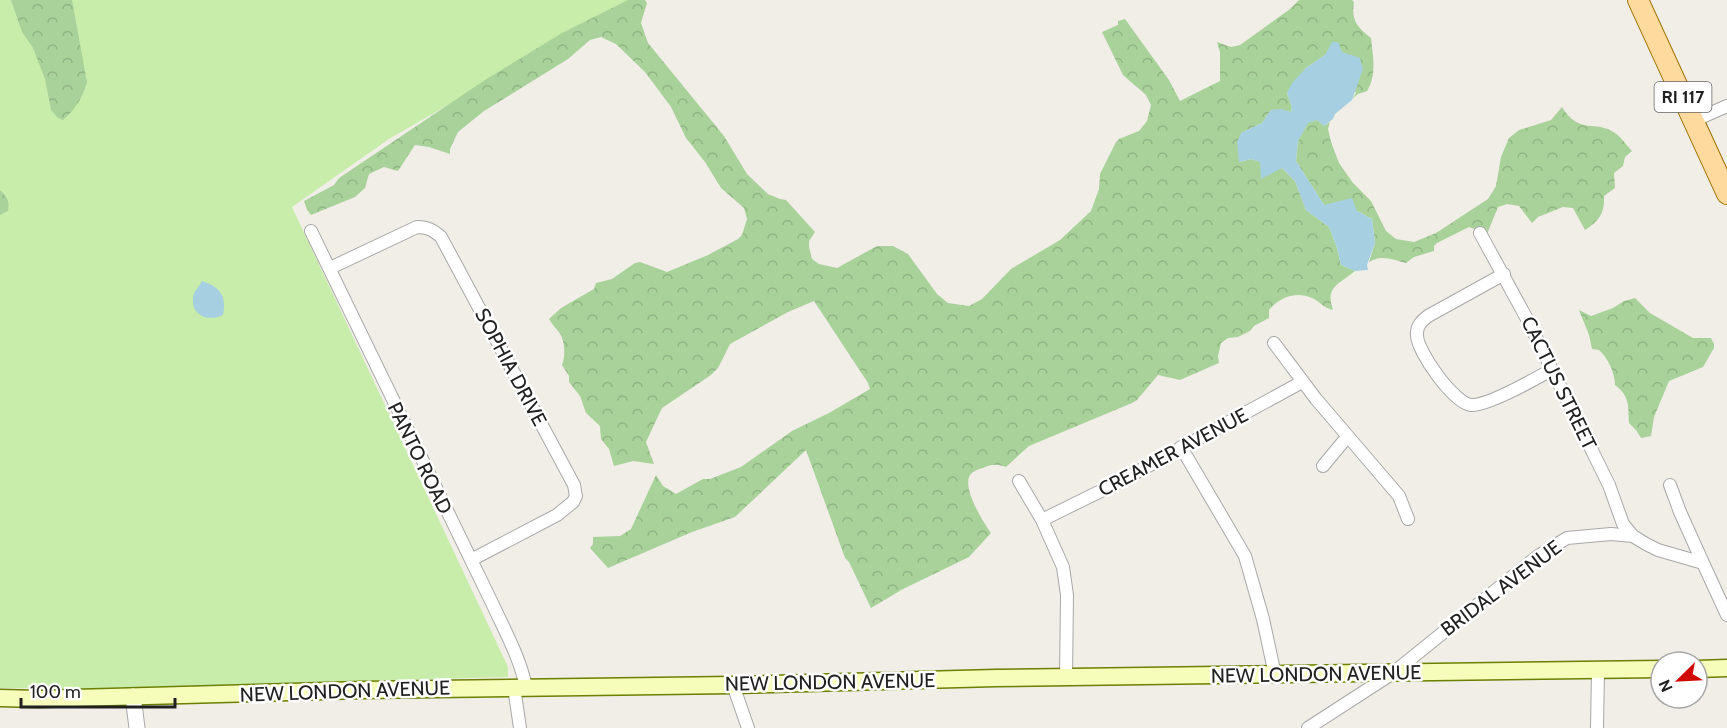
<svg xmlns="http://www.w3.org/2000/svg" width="1727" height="728" font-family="Cabin,sans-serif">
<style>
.grass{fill:#c8edab}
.forest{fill:url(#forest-crowns)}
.water{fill:#a6d0e1}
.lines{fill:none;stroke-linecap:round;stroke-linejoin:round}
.minor-casing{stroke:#a8a8a8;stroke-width:14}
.tertiary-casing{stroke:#a8a8a8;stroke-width:17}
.secondary-casing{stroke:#6b7f00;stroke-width:19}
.primary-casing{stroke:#9d7100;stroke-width:22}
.minor{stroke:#fff;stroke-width:12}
.tertiary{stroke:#fff;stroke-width:15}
.secondary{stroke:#f6fcba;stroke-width:16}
.primary{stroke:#ffda9e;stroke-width:20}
.labels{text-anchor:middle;stroke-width:5;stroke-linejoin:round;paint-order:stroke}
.shield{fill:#fff;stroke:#646464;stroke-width:1.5}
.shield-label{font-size:18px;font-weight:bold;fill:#212121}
.street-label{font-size:20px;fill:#212121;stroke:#fff}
</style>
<defs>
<pattern id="forest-crowns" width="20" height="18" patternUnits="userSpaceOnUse" patternTransform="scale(1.5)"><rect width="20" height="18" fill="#a8d29a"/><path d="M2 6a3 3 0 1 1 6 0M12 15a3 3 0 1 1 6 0" fill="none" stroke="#90b484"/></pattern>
</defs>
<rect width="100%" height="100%" fill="#f1eee7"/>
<!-- grass -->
<path class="grass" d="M0 0H630L389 139 292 207 508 667V677L72 689 0 688Z"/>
<!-- forest -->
<path class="forest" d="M11 0H72L87 82C83 97 75 110 63 120L58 118 51 110 45 79 33 48 22 32Z
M628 0H645L647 3 641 23 648 43 724 136 747 174 768 194 780 199 786 200 815 232 809 241V247L812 259 819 264 837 268 877 246H893L908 254 937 294 948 303 969 306 982 299 1011 269 1060 240 1091 211 1099 189 1100 174 1116 142 1119 139 1139 131 1147 121 1151 105 1146 95 1123 75 1102 32 1118 25V21L1125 19 1169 80 1180 101 1220 81V52L1217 42 1231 47 1240 45 1290 9 1299 0H1352L1354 2C1351 21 1357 27 1371 38 1373 56 1377 75 1367 91L1358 94 1352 99 1356 93 1325 55 1306 68 1287 93 1292 107 1291 112 1281 110H1271L1262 123 1241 133 1239 162 1251 159 1282 168 1295 181 1306 210 1329 227 1337 248 1341 265 1355 271C1338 285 1325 287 1333 310 1322 307 1321 302 1312 298 1297 291 1279 297 1269 310V318L1254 326 1250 331 1238 337 1228 338 1221 343 1218 356 1219 363 1180 380 1158 375 1137 400 1132 403 1029 446 1006 467C996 464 992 464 983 468 978 469 973 471 970 475 962 488 983 522 991 533L969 557 903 589 871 608 849 562 845 558 806 450 735 517 692 532 608 568 590 548 593 544V537L620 536 631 529 656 475 663 486 676 494 703 479H710L741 467 792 431 829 413 870 389 868 383 814 301 788 312 730 344 718 368 711 375 662 408 646 442 654 464 633 461 614 466 609 449 601 439 600 426 586 413 580 396 569 382V376L562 365C566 355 565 339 558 331 554 326 552 324 549 319L561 308 594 289 596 283 612 279 635 263 640 262 667 272 708 255 738 239 742 235 747 219 744 208 721 188 705 162 686 138 671 107 645 72 616 44 601 37 590 40 568 59 484 111 458 132 450 149V154L429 147 415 145 398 171 384 167 369 174 365 188 355 197 311 215 307 210 304 201 334 185 339 178 485 80 562 33Z
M1562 107C1580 136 1595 119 1615 133 1622 138 1627 146 1632 151L1625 157 1623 166 1614 173 1615 188 1604 196C1605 213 1599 221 1585 230L1573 208 1563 207 1538 217 1532 223 1519 206 1507 204 1498 207 1487 234 1469 227 1437 243 1434 246V251L1414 257 1406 263C1394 260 1381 254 1369 262L1375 243 1372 219 1357 211 1324 205 1296 161 1298 141 1308 122 1317 120 1324 126 1330 122 1328 129 1331 142 1339 163 1353 183 1371 201 1386 231 1396 239 1414 242 1436 233 1488 199 1496 186 1501 157 1509 138 1519 130 1551 120Z
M0 190C7 197 10 201 8 211L0 215Z
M1635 298 1650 313 1693 338H1711L1714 344V348L1703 367 1669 381 1654 417 1651 436 1641 438 1636 430 1629 423C1628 406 1630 396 1615 385 1615 373 1608 358 1599 350L1592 349 1589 335 1579 310 1591 316 1613 308 1624 301Z"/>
<!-- water -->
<path class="water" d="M1332 42H1338L1342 52 1360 58 1363 69 1352 100 1335 114 1333 119 1324 126 1317 120 1308 123 1298 141 1296 161 1324 205 1352 198 1357 211 1372 219 1375 243 1367 265 1368 270 1355 271 1341 265 1337 248 1329 227 1306 210 1295 181 1282 168 1261 179 1260 162 1251 159 1239 162 1237 142 1241 133 1262 123 1271 110 1281 109 1291 112 1292 107 1287 93 1292 83 1306 68 1325 55Z
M202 281C220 287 227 296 223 315 209 322 191 316 193 298 193 292 199 287 202 281Z"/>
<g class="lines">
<!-- minor casing -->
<g class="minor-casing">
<path id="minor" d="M1693 121 1727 106
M311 231 493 605C505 631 520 658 526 687
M1480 233 1527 319 1609 485 1623 524 1633 536
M330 268 417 227C428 227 433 230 441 237L574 485 576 496 573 502 557 515 471 560
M1504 274 1428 316C1422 321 1416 326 1417 335 1417 352 1454 403 1471 405 1488 406 1535 379 1551 370
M1274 343 1316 399 1399 496 1408 519
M1181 447 1245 556 1263 619 1275 675
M1323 466 1347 437
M1019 481 1042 520 1063 567 1067 595 1066 677
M1670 485 1680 512 1703 563
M1042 520 1117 483 1302 382
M733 685 748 728
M514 687 520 728
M1308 728 1393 673 1538 556 1567 538 1611 534 1633 536 1646 544 1658 550 1703 563 1727 615
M1597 728 1598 671"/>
</g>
<!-- tertiary casing -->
<g class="tertiary-casing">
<path id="tertiary" d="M133 696 137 728"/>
</g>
<!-- secondary casing -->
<g class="secondary-casing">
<path id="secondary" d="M1697 669 1727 668
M0 698 38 699 362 690 733 685 996 678 1661 669"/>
</g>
<!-- primary casing -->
<g class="primary-casing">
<path id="primary" d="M1638 0 1727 194"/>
</g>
<!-- minor -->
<use href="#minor" class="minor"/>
<!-- tertiary -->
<use href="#tertiary" class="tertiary"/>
<!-- secondary -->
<use href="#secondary" class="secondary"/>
<!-- primary -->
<use href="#primary" class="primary"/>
</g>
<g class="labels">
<!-- shield labels -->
<rect class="shield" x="1654.5" y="82" width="57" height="30" rx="4.5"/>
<g class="shield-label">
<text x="1683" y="103">RI 117</text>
</g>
<!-- street labels -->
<g class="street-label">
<text transform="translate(511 367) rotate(62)" y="7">SOPHIA DRIVE</text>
<text transform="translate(1559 383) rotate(64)" y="7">CACTUS STREET</text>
<text transform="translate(1173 452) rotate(-28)" y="7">CREAMER AVENUE</text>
<text transform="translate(420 458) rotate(64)" y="7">PANTO ROAD</text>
<text transform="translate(1501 588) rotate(-37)" y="7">BRIDAL AVENUE</text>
<text transform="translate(1316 674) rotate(-1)" y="7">NEW LONDON AVENUE</text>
<text transform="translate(830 682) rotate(-1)" y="7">NEW LONDON AVENUE</text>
<text transform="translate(345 691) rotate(-2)" y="7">NEW LONDON AVENUE</text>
</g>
</g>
<!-- north arrow -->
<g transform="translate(1679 680) rotate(246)"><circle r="28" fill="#ffffff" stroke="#a6a6a6" stroke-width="1.5"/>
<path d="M0-4.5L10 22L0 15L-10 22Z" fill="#d10a00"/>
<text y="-9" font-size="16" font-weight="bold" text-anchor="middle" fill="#212121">N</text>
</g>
<!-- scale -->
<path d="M21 698v9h154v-9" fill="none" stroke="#212121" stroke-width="3"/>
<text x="30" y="698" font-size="18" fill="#212121" stroke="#ffffff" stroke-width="4.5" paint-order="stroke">100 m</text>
</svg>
